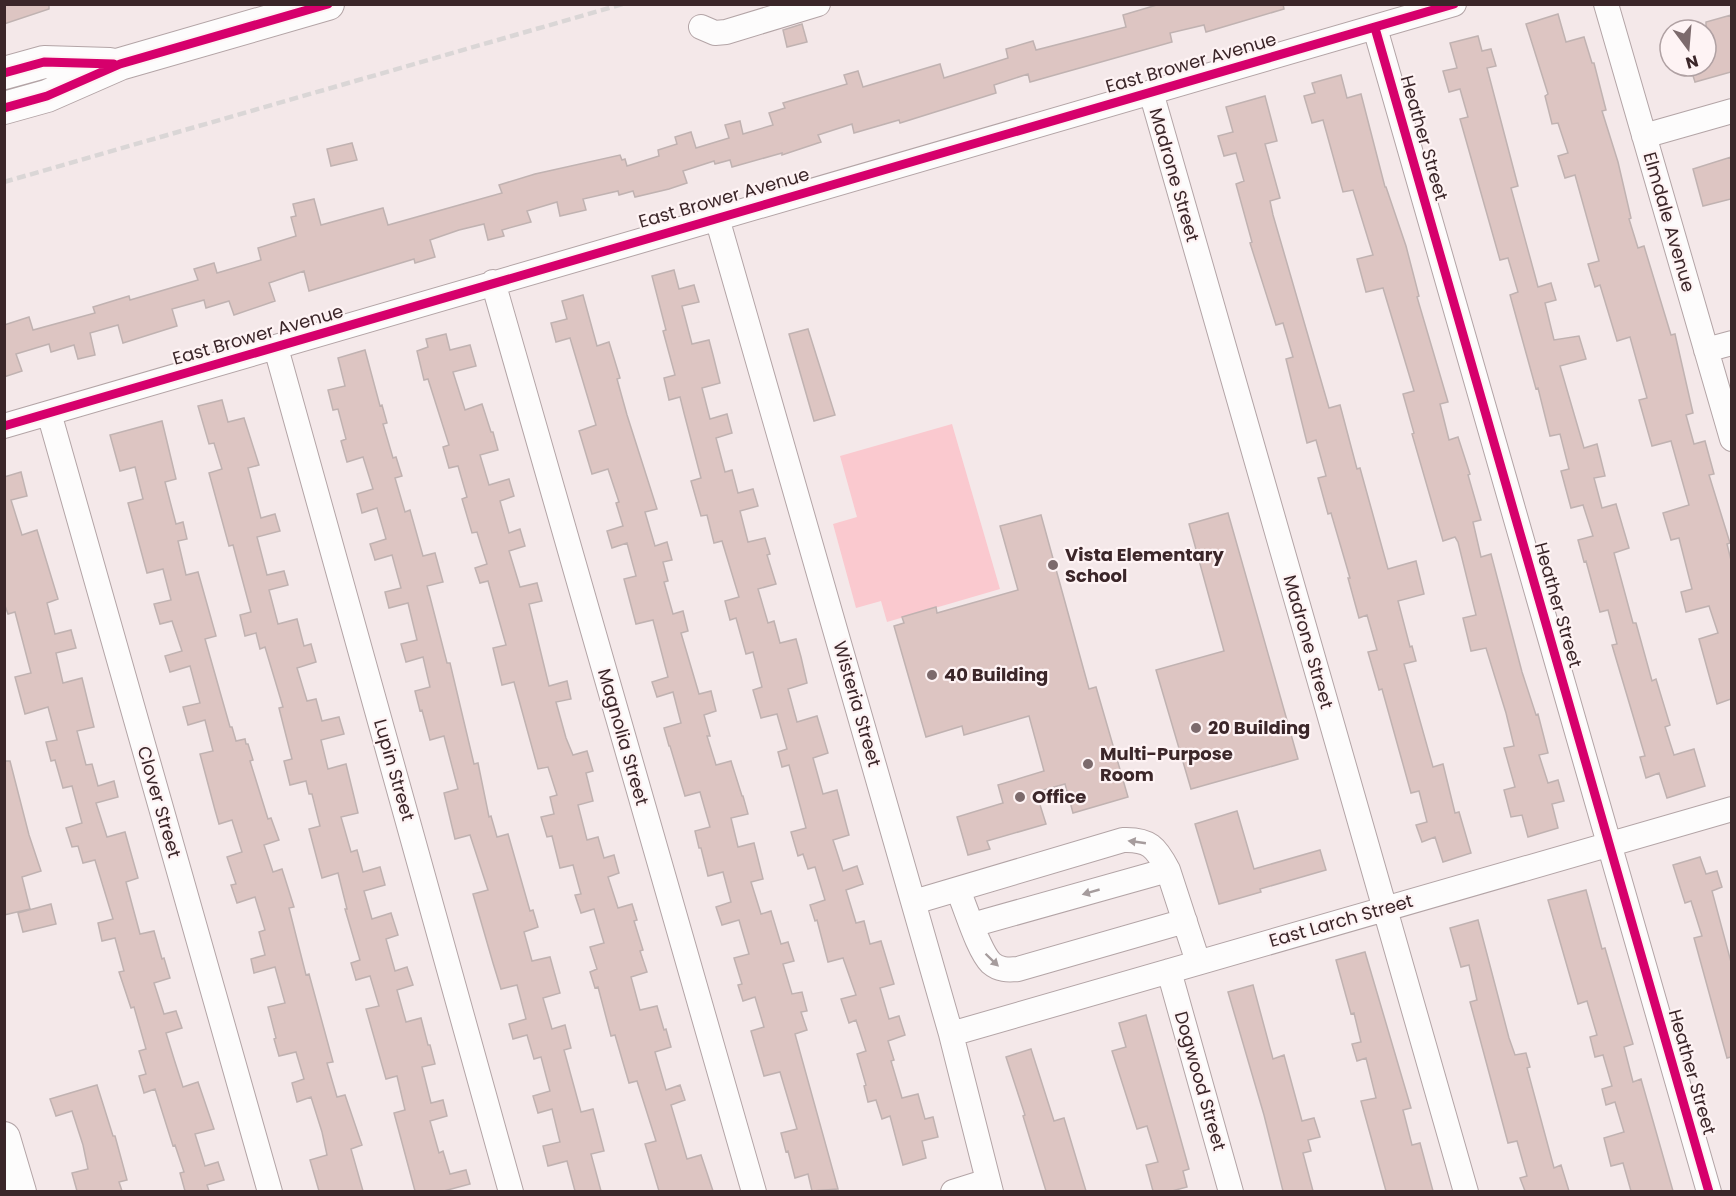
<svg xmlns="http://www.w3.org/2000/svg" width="1736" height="1196" font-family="Poppins,sans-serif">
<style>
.green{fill:#fac9cf}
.building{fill:#ddc5c2;stroke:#c0b2b1;stroke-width:1.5}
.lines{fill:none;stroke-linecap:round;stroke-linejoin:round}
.minor-casing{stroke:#b3a4a6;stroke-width:26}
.major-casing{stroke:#b3a4a6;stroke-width:34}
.minor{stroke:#fdfcfc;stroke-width:24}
.major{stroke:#fdfcfc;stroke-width:32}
.rail{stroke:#dad6d6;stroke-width:4.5;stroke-dasharray:9 4.5;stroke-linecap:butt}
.cycleway-casing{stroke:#fef3f4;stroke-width:13}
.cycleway{stroke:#d6006c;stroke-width:9}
.oneway{fill:#a69c9d}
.poi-dot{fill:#7c6a6c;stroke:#fef3f4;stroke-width:2}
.labels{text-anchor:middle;stroke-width:4.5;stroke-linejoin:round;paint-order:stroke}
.street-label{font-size:18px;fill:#3b2629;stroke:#fef3f4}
.poi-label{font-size:18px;font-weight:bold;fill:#3b2629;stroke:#fef3f4;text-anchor:start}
</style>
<rect width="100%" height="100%" fill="#f4e8e9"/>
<!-- green -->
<path class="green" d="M952 424 1000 589 887 622 881 601 856 608 833 524 857 517 840 456Z"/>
<!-- building -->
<path class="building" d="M4 4H49V9L4 24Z
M1160 4H1283L1284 9 1206 32 1204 25 1170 33 1172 42 1030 82 1028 74 994 85 996 93 900 123 899 120 854 133 852 124 818 135 821 142 782 155V153L732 167 730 160 715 164 714 161 683 171 687 183 669 189 635 197 633 191 619 195 618 191 583 199 586 210 560 216 557 202 527 211 531 222 502 230 504 236 488 240 484 224 459 230 430 240 435 257 415 263 414 259 309 291 304 271 269 283 275 301 234 315 229 301 206 308 204 300 172 309 177 326 123 343 118 325 90 333 95 355 78 359 74 345 51 352 49 344 16 354 22 371 4 377V325L29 317 33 330 95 313 93 307 129 296 130 300 198 280 194 269 214 263 217 273 261 260 258 248 296 236 291 217 296 216 293 204 314 199 321 225 383 208 388 225 502 193 499 185 535 174 620 155 622 160 625 159 627 166 659 156 658 150 677 144 675 137 691 132 696 148 729 138 725 125 740 121 743 134 773 125 769 113 785 108 783 103 847 84 844 75 858 71 863 87 940 64 944 78 1008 58 1006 49 1033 41 1036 50 1126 27 1123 15Z
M1558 14 1566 42 1584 37 1592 63H1594L1606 110 1602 111 1618 162 1631 218 1629 219 1638 248 1644 246 1671 335 1675 334 1693 413 1686 415 1694 444 1705 441 1714 474 1709 475 1730 543 1727 544 1731 560V699L1717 704 1699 639 1718 633 1709 606 1686 612 1681 592 1692 589 1679 538 1671 540 1663 513 1689 505 1671 441 1652 446 1639 400 1647 398 1630 337 1617 341 1600 285 1595 287 1588 264 1599 261 1575 175 1565 178 1558 156 1568 153 1558 123 1552 124 1545 96 1548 94 1526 24Z
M1731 15V72L1695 82 1690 66H1706V22Z
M802 24 807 42 787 47 783 30Z
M1478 36 1482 51 1491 49 1496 66 1487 68 1518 186 1511 188 1534 272 1538 287 1551 283 1556 300 1545 303 1554 340 1579 336 1586 359 1560 366 1584 448 1597 444 1605 476 1594 478 1602 508 1616 504 1629 548 1614 553 1633 623H1636L1652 681 1656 679 1670 725 1665 727 1674 755 1694 749 1705 786 1667 798 1659 773 1646 778 1640 757 1645 756 1612 645 1617 644 1608 610 1600 612 1586 561 1584 562 1578 540 1593 536 1583 505 1571 508 1561 471 1569 469 1560 434 1550 436 1538 388 1536 389 1510 295 1518 292 1508 258 1500 260 1460 119 1468 117 1460 89 1449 92 1443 71 1457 68 1450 43Z
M1341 75 1347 98 1361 94 1385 187H1386L1406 246 1419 296 1417 297 1448 402 1440 404 1449 440 1458 437 1470 474 1468 475 1481 520 1473 522 1481 557 1491 554 1522 672 1536 715 1538 714 1548 753 1539 755 1548 783 1558 780 1564 801 1552 804 1558 828 1528 837 1522 815 1511 817 1504 790 1515 787 1504 748 1514 746 1506 713 1486 648 1471 651 1463 618 1476 615 1458 542 1455 537 1443 541 1412 434 1414 433 1403 394 1414 391 1383 288 1366 292 1357 259 1373 255 1353 190 1343 192 1323 120 1312 123 1304 96 1315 93 1312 83Z
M1265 96 1277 141 1265 144 1280 198 1270 201 1273 215 1329 408 1340 405 1357 469 1360 468 1388 569 1416 561 1424 594 1398 601 1410 647 1412 646 1416 661 1404 664 1433 767 1443 764 1455 813 1459 812 1471 853 1443 862 1435 837 1422 842 1416 825 1427 822 1419 791 1411 793 1382 689 1379 690 1368 652 1377 650 1367 615 1359 618 1348 578H1350L1331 513 1328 514 1318 478 1326 476 1316 440 1307 443 1286 359 1293 357 1283 323 1276 325 1250 243 1252 242 1236 184 1244 181 1236 153 1224 156 1218 136 1233 132 1226 107Z
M352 143 357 160 331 166 327 149Z
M1731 157V199L1703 206 1693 169Z
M674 270 679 289 694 285 699 302 682 306 692 344 709 340 713 355 720 383 702 388 710 419 727 414 732 433 716 438 725 472 732 470 738 493 753 489 758 506 740 511 748 542 765 538 770 554 767 555 776 584 758 589 768 623 774 621 780 643 796 639 801 657 807 683 788 689 797 722 817 716 828 753 813 758 823 794 837 790 849 835 833 840 843 871 857 866 863 884 846 890 856 923 864 921 870 944 881 941 894 984 880 988 889 1019 899 1016 905 1035 888 1041 894 1060 891 1061 902 1098 918 1094 925 1119 933 1117 938 1137 922 1141 926 1158 903 1165 890 1116 882 1119 876 1100 868 1102 864 1086 866 1085 857 1054 866 1051 856 1020 849 1023 841 999 856 995 843 958 828 962 817 920 815 921 810 905 825 900 815 867 808 869 803 854 798 856 791 832 806 828 789 765 782 767 778 752 787 749 777 714 761 718 753 690 762 687 753 652 746 654 736 618 730 620 725 601 739 597 722 541 714 543 707 515 701 516 691 481 701 478 684 413 680 397 669 400 664 378 675 375 663 331 666 330 652 276Z
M583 295 597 346 609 342 620 378 617 379 627 415 657 509 645 512 655 546 667 542 672 560 663 562 668 581 664 582 673 614 683 611 688 631 681 633 699 694 711 691 716 711 704 715 710 736H707L716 765 731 761 742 796H743L748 814 731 818 738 847 754 843 763 879 751 882 761 914 771 911 781 944 788 942 794 961 783 964 792 994 802 992 807 1011 801 1012 807 1030 795 1034 838 1189 812 1191 808 1174 795 1178 788 1151 786 1152 781 1133 797 1129 780 1072 764 1076 751 1031 764 1027 755 997 743 1001 738 985 742 984 734 958 749 954 739 920 722 925 716 907 731 902 723 872 708 876 701 848H699L695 831 710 827 700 792 685 796 670 746H669L664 728 681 723 673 692 657 697 652 682 668 677 653 620 636 624 624 579 636 576 627 543 612 548 607 531 623 526 616 503 619 502 608 469 592 474 579 431 596 425 570 338 556 342 551 323 567 319 562 301Z
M808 329 835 415 814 421 789 334Z
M446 334 450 350 470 345 476 366 453 372 465 410 482 404 491 432H493L498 450 480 455 489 485 509 479 514 496 500 501 509 533 520 529 525 546 509 551 520 587 537 583 542 601 529 604 549 686 567 681 571 699 556 702 566 738 573 755 587 751 593 771 586 773 593 801 578 805 587 840 598 837 604 858 614 855 619 873 608 877 618 908 632 904 637 920 634 921 643 950 640 951 647 972 631 977 640 1010 657 1006 664 1030 666 1029 671 1047 655 1052 666 1090 680 1085 685 1100 671 1105 687 1159 701 1155 713 1191H659L645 1144 656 1141 637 1081 629 1083 615 1035 611 1036 598 987 595 988 590 972 597 969 590 947 604 943 594 909 581 913 575 895 581 894 573 865 560 868 552 836 547 837 541 817 554 814 550 797 557 795 548 767 538 769 514 682 502 685 493 648 506 645 488 581 480 583 475 568 487 564 477 532 472 533 462 499 467 497 458 466 449 468 443 447 449 445 428 379 424 380 417 351 428 347 426 339Z
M365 350 380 406 382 405 387 423 383 424 393 458 396 457 402 476 395 478 405 512 410 510 423 556 435 553 443 582 427 586 430 597 447 663H450L474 764 478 763 489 817 491 816 497 837 508 834 530 911 533 910 538 927 524 932 532 961 550 957 560 993 543 998 552 1029 565 1025 571 1048 564 1050 581 1112 593 1109 604 1151 591 1154 601 1191H575L567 1161 548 1166 543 1146 560 1142 552 1109 538 1113 533 1096 550 1091 541 1057 534 1059 527 1035 513 1039 509 1024 526 1019 517 985 501 989 493 963 473 894 488 890 470 835 455 839 444 793 458 789 444 736 430 740 422 710 420 711 415 691 430 687 423 657 406 662 401 644 417 640 408 603 389 608 385 592 401 588 392 555 375 560 370 544 386 539 377 508 362 513 357 494 373 489 363 457 347 462 341 441 346 439 338 409 333 410 328 390 345 386 338 358Z
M222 400 228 422 244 418 259 465 248 468 261 518 275 514 280 531 257 537 267 575 284 571 288 585 269 590 278 624 297 619 304 646 311 644 316 662 297 668 307 701 316 699 322 721 339 717 344 734 321 740 328 769 346 764 358 813 341 817 351 852 357 850 363 872 380 867 385 885 364 891 372 919 391 913 398 935 386 939 395 971 407 967 413 985 397 990 406 1022 421 1018 428 1045H430L435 1064 422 1067 431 1103 443 1100 447 1116 430 1121 439 1153 443 1151 450 1174 466 1170 470 1184 444 1191H415L394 1113 405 1110 397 1076 386 1079 366 1009 379 1006 370 976 356 980 351 963 360 960 345 909H347L338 873 322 878 309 829 320 826 312 794H309L306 781 290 785 284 761 292 759 279 708 283 707 265 647 260 649 256 633 245 636 240 615 251 612 233 545 229 546 209 473 222 469 214 443 209 444 198 406Z
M162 421 176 479 165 482 176 524 183 522 187 539 178 541 186 575 198 572 216 636 205 639 230 727H232L236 741 245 739 246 744H248L253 760 250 761 268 819 271 818 279 840 264 845 273 872 282 869 294 907 289 908 306 975 309 974 333 1062 327 1063 337 1097 345 1095 362 1145 351 1149 363 1191H319L310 1160 327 1155 322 1132 311 1097 297 1102 292 1083 304 1079 296 1052 279 1056 274 1039 276 1038 268 1007 285 1003 275 967 254 973 251 959 265 955 259 932 265 930 255 897 237 903 231 885 236 884 227 857 242 852 232 820 219 824 215 810 200 754 213 751 205 720 188 725 183 707 200 703 190 666 170 672 165 656 182 651 172 621 160 624 154 604 171 600 163 569 147 573 128 503 143 499 135 467 120 471 110 435Z
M21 472 27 496 11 500 22 535 37 530 58 599 47 603 55 634 71 630 76 648 56 653 63 683 82 678 94 727 77 731 86 765 92 764 98 786 114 781 118 797 96 803 107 837 125 832 138 878 126 882 140 934 154 931 162 959 164 958 170 978 154 983 164 1014 176 1011 182 1028 166 1033 174 1059 183 1087 198 1082 214 1129 195 1134 205 1166 218 1162 224 1180 207 1185 209 1191H185L180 1173 184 1172 175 1145 173 1146 155 1089 144 1093 139 1076 146 1074 139 1051 146 1049 134 1007 131 1008 119 972 124 971 115 938 102 941 98 923 113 919 95 860 83 863 78 846 72 847 66 828 82 823 72 786 63 788 55 760 51 761 46 742 57 740 48 707 25 714 15 677 31 673 15 612 8 614 4 603V477Z
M1228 513 1298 759 1191 789 1156 670 1224 651 1189 524Z
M1041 515 1089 689 1096 687 1128 797 1073 813 1065 784 1036 792 1046 824 987 841 990 849 968 855 957 817 1003 803 998 785 1044 771 1029 716 964 735 962 726 926 737 894 626 904 623 902 617 936 607 937 613 1018 590 1000 526Z
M4 761H10L29 835 41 871 22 877 30 909 4 915Z
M1237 811 1254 869 1320 850 1326 870 1260 889 1261 892 1219 904 1195 824Z
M1700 857 1706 874 1717 871 1722 887 1712 891 1731 962V1057L1727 1058 1694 938 1702 936 1691 901 1685 903 1673 865Z
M1586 890 1602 949 1605 948 1633 1044 1624 1047 1633 1082 1641 1079 1673 1191H1631L1623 1163 1611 1166 1604 1138 1624 1132 1615 1102 1606 1105 1602 1089 1612 1086 1603 1055 1595 1057 1590 1037 1597 1035 1587 1001 1578 1004 1548 900Z
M51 904 56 924 23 932 18 913Z
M1478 920 1509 1038 1515 1055 1526 1053 1530 1067 1527 1068 1554 1168 1561 1165 1569 1191H1525L1520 1178 1527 1176 1517 1141 1508 1143 1470 1002 1477 1000 1469 965 1461 967 1450 928Z
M1365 952 1411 1108 1403 1110 1412 1145 1420 1143 1433 1191H1386L1361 1101 1376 1098 1366 1058 1357 1061 1352 1044 1361 1042 1354 1013 1351 1014 1336 960Z
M1253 985 1273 1059 1284 1055 1302 1121 1314 1118 1320 1137 1308 1140 1311 1151 1303 1153 1313 1191H1283L1264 1115 1228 992Z
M1146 1015 1189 1169 1183 1171 1187 1187 1172 1191H1153L1146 1165 1158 1162 1147 1126 1137 1129 1112 1051 1126 1047 1119 1023Z
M1031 1049 1054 1121 1064 1118 1086 1191H1046L1023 1116 1025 1115 1006 1057Z
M97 1085 113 1136H115L127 1180 119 1182 122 1191H77L72 1173 88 1169 83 1145 72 1111 56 1116 50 1099Z"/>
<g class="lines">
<!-- minor casing -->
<g class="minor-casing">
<path id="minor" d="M1606 4 1732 439
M701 27 715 33 726 32 818 4
M1375 28 1709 1192
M1151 92 1466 1192
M1644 136 1732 111
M717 218 951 1034 991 1192
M493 282 754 1192
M276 348 511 1192
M1706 350 1732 343
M49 413 270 1192
M4 426 1454 4
M958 890C966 908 978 950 991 963 999 970 1008 970 1018 969L1185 921
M914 902 1123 840C1149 839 1156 847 1168 870L1198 962
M972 925 1168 870
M1169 971 1231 1192
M951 1034 1732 809
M953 1192 988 1181"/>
</g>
<!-- major casing -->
<g class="major-casing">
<path id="major" d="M4 73 44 62 110 64
M4 108 47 96 120 64 328 4
M4 1138 20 1192"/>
</g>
<!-- minor -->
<use href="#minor" class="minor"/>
<!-- major -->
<use href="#major" class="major"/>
<!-- rail -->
<path class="rail" d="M4 182 623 4"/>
<!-- cycleway casing -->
<g class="cycleway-casing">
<path id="cycleway" d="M1375 28 1709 1192
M4 73 44 62 114 64
M4 108 47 96 120 64 328 4
M4 426 1454 4"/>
</g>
<!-- cycleway -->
<use href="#cycleway" class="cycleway"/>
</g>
<!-- one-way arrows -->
<defs><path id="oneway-solid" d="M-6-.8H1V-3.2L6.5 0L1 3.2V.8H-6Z" transform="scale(1.5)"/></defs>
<g class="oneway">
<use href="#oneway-solid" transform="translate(1137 842) rotate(-172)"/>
<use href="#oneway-solid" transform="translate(1091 892) rotate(164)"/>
<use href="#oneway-solid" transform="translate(992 960) rotate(44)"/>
</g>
<!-- markers -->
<g class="poi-dot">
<circle cx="1053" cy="565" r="6"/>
<circle cx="932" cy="675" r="6"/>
<circle cx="1196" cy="728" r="6"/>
<circle cx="1088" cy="764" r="6"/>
<circle cx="1020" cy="797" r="6"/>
</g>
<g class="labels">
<!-- street labels -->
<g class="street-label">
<text transform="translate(1191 63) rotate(-16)" y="6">East Brower Avenue</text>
<text transform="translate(1424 138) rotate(74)" y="6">Heather Street</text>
<text transform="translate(1174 175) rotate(74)" y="6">Madrone Street</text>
<text transform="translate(724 198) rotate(-16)" y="6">East Brower Avenue</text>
<text transform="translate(1669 222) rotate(74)" y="6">Elmdale Avenue</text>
<text transform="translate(258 335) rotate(-16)" y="6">East Brower Avenue</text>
<text transform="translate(1558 605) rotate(74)" y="6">Heather Street</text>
<text transform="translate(1308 642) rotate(74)" y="6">Madrone Street</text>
<text transform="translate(857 704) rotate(74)" y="6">Wisteria Street</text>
<text transform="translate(623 737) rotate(74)" y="6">Magnolia Street</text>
<text transform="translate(394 770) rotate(74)" y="6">Lupin Street</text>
<text transform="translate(159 802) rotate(74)" y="6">Clover Street</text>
<text transform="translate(1341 921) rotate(-16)" y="6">East Larch Street</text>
<text transform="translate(1692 1072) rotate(74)" y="6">Heather Street</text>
<text transform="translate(1200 1081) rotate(74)" y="6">Dogwood Street</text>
</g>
<!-- poi labels -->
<g class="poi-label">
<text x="1065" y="561">Vista Elementary<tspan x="1065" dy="21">School</tspan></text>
<text x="944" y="681">40 Building</text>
<text x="1208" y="734">20 Building</text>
<text x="1100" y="760">Multi-Purpose<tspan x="1100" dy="21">Room</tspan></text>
<text x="1032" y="803">Office</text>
</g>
</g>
<!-- border -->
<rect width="1736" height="1196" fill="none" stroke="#3b2629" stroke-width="12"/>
<!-- north arrow -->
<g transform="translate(1688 48) rotate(164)"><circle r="28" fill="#fef3f4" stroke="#b0a1a3" stroke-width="1.5"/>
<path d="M0-4.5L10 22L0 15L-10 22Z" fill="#7c6a6c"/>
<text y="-9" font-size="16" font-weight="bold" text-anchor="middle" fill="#3b2629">N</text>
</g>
</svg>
